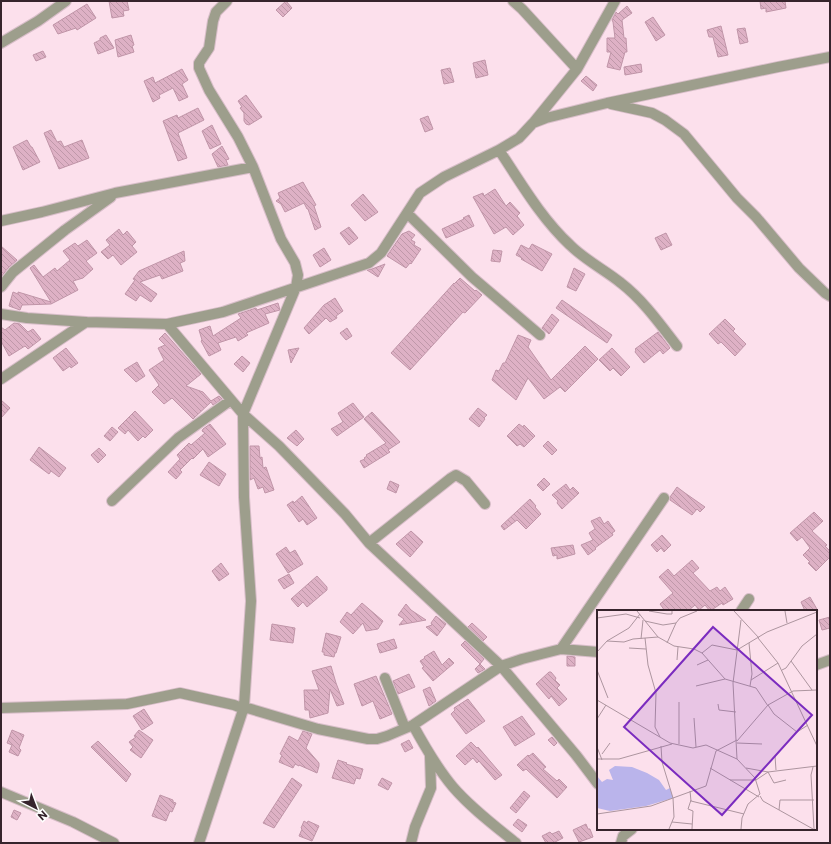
<svg xmlns="http://www.w3.org/2000/svg" width="831" height="844" font-family="Commissioner,sans-serif">
<style>
.building{fill:url(#building-back-hatch);stroke:#c095a8}
.lines{fill:none;stroke-linecap:round;stroke-linejoin:round}
.minor-casing{stroke:#d8bec9;stroke-width:12}
.minor{stroke:#9d9e8c;stroke-width:10}
.inset-road{fill:none;stroke:#ad959f;stroke-width:1}
.view{fill:#7b2cbf;fill-opacity:0.15;stroke:#7b2cbf;stroke-width:2}
.inset-edge{fill:none;stroke:#36242c;stroke-width:2}
</style>
<defs>
<pattern id="building-back-hatch" width="6" height="6" patternUnits="userSpaceOnUse"><rect width="6" height="6" fill="#deb1c5"/><path d="M-1 5l2 2M0 0l6 6M5-1l2 2" fill="none" stroke="#bf98a9"/></pattern>
</defs>
<rect width="100%" height="100%" fill="#fce0ec"/>
<!-- building -->
<path class="building" d="M109 1H127L129 10 123 11 124 16 112 18Z
M286 1 292 8 283 17 276 10Z
M760 1H785L786 8 766 12V8L761 9Z
M87 4 96 18 77 30 76 28 58 34 53 25Z
M627 6 632 13 622 20 624 38H626L627 52H625L620 70 607 67 611 52H607V38H615L613 22 612 20 616 12 618 14Z
M653 17 665 35 656 41 645 22Z
M721 26 728 55 718 57 713 37H709L707 30Z
M745 28 748 42 740 44 737 29Z
M106 35 114 48 98 54 94 43 100 40V38Z
M131 35 134 45 132 46 134 52 118 57 115 40Z
M43 51 46 57 36 61 33 55Z
M485 60 488 75 476 78 473 63Z
M641 64 642 72 625 75 624 67Z
M450 68 454 82 444 84 441 70Z
M182 69 188 80 182 84 188 97 179 101 173 88 159 95 160 98 153 102 144 81 153 77 155 83Z
M586 76 597 85 593 91 581 81Z
M246 95 262 117 249 125 246 124 244 121V113L240 108 242 107 238 101Z
M198 108 204 120 178 133 187 158 178 161 163 121 177 115 178 118Z
M428 116 433 129 425 132 420 119Z
M212 125 221 144 210 149 202 131Z
M51 130 57 142 61 141 64 147 82 140 89 158 59 169 44 133Z
M27 140 31 147H32L40 162 23 170 13 147Z
M222 146 229 159 226 160 228 165 218 167 212 154Z
M303 182 316 205 314 206 321 227 315 230 308 209H307L304 203 285 212 281 204 276 201 280 198 278 193Z
M495 189 506 206 510 202 520 213 517 216 524 225 513 235 506 227 494 234 473 197 483 193 484 196Z
M363 194 378 212 365 221 351 205Z
M469 215 474 226 446 238 442 229 464 219 463 218Z
M349 227 358 238 349 245 340 233Z
M119 229 123 235 127 231 136 242 132 246 137 252 121 265 113 255 108 259 101 252 110 245 106 240Z
M409 231 415 235 411 240 415 242 414 245 421 249 411 264 410 263 406 268 387 256 402 234Z
M666 233 672 245 661 250 655 238Z
M87 240 97 253 86 261 93 269 83 278 73 281 78 290 51 304 22 305 20 310 9 306 13 292 18 294V292L51 302 30 268 34 265 43 277 55 268 57 271 70 260 63 251 75 243 78 246Z
M532 244 552 254 542 271 521 259 522 258 516 255 521 245 529 249Z
M1 246 17 260 8 268 1 277Z
M324 248 331 260 320 267 313 255Z
M493 250 502 251 500 262 491 261Z
M184 251 185 261 180 263 183 271 162 279 160 275 140 282 157 294 151 302 140 295 136 301 125 294 135 280 133 279 139 271Z
M385 264 378 277 367 270 372 269Z
M574 268 585 274 576 291 567 287Z
M460 278 475 291 476 290 482 295 465 313 463 312 410 370 391 353 454 283V284Z
M335 298 343 311 336 316 337 318 330 322 326 318 309 334 304 328 324 305Z
M562 300 612 335 607 343 556 308Z
M278 303 280 310 265 314 269 323 246 333 248 335 238 341 236 337 218 343 221 350 209 356 201 341 202 340 199 330 210 326 213 336 241 318 238 314 256 308 257 310Z
M552 314 559 320 549 334 542 328Z
M725 319 735 329 733 331 746 344 735 356 721 342 718 344 709 334Z
M14 323 20 324 28 332 33 329 41 339 28 349 25 346 9 356 1 341V327L5 330Z
M347 328 352 336 346 340 340 333Z
M658 332 670 348 663 354 660 350 644 363 635 352 636 350 635 349Z
M165 333 201 374 186 386 203 392 211 401 219 396 222 399 213 405 211 402 193 419 172 398 164 404 152 392 159 385 149 370 164 360 158 348 165 345 159 339Z
M518 335 531 340 528 347 551 380 585 346 598 359 565 392 560 387 544 399 528 378 516 400 492 380 496 370 499 371 503 363H505Z
M66 348 78 363 71 368 70 366 63 371 53 358Z
M299 348 291 363 288 350Z
M612 348 630 367 621 376 613 368 610 371 599 360Z
M242 356 250 363 243 372 234 364Z
M137 362 145 376 136 382 124 370Z
M1 400 10 408 1 418Z
M353 403 364 417 337 436 331 429 343 422 338 413Z
M478 408 487 415 484 418 485 419 479 427 469 419Z
M135 411 153 430 145 438 143 436 138 441 128 430 125 434 118 428Z
M372 412 400 442 388 450 390 452 364 468 360 461 365 459 364 458 367 456 366 455 386 443 364 419Z
M210 424 226 444 208 457 203 449 193 459 192 458 180 470 182 472 176 479 168 472 180 459 177 455 189 443 191 445 205 433 202 431 203 429Z
M519 424 523 427 524 425 535 436 524 447 520 444 517 446 507 436Z
M112 427 118 432 110 441 104 436Z
M296 430 304 439 297 446 287 438Z
M548 441 557 450 552 455 543 446Z
M250 446H259L260 458 262 457 263 468 266 467 274 490 265 493 263 487 258 489 254 478 250 480Z
M39 447 66 468 59 477 51 471 49 474 30 460Z
M99 448 106 455 98 463 91 455Z
M209 462 226 474 219 486 200 475Z
M544 478 550 484 543 491 537 485Z
M390 481 399 485 396 493 387 489Z
M566 484 570 490 573 487 579 493 562 509 557 503 558 501 552 495Z
M677 487 685 493 705 507 700 512 697 509 692 515 670 500V497Z
M302 496 317 518 307 525 303 519 299 522 287 505 293 501 294 503Z
M530 499 536 506 535 507 541 514 526 529 517 520 504 530 501 526Z
M814 512 823 521 812 531 827 545 825 546 830 551V557L816 571 808 563 810 562 803 555 810 548 802 537 797 541 790 533Z
M600 517 604 524 608 521 615 531 612 533 613 535 595 548 596 549 588 555 581 545 593 540 589 533 595 529 591 521Z
M411 531 423 542 410 557 396 544Z
M662 535 671 545 664 552 661 548 657 552 651 545Z
M573 545 575 554 557 559V555L553 556 551 548Z
M286 547 290 553 295 550 303 564 288 573 276 554Z
M692 560 699 568 693 573 710 591 717 587 720 591 725 587 733 599 723 605 722 603 710 611 705 605 699 610 695 605 688 611H665L660 604 673 593 659 577 668 569 674 576Z
M221 563 229 574 219 581 212 571Z
M289 574 294 583 284 589 278 580Z
M317 576 327 587V590L307 607 303 602 298 607 291 599Z
M810 597 818 611H805L801 602Z
M362 603 383 621 378 629 366 631 363 623 353 634 340 622 347 612 351 615Z
M406 604 411 610 426 620 399 625 404 619 398 615Z
M436 616 446 624 437 636 426 627 432 625 431 623Z
M830 617V628L822 630 819 620Z
M472 623 487 637 483 641 468 627Z
M272 624 295 628 293 643 270 640Z
M326 633 341 637 336 653H335L334 657 324 655V652H322Z
M394 639 397 648 380 653 377 644Z
M465 641 484 659 480 664 461 645Z
M434 651 442 665 449 658 454 663 433 681 422 668 424 667 420 661 425 658 424 657Z
M567 656 575 657V666H567Z
M480 664 485 669 478 673 475 669Z
M331 666 336 683 344 704 337 706 330 689 328 713 310 718 309 710H305L304 690H319L312 671Z
M549 672H551L556 678 555 680 560 685 557 688 567 699 559 706 551 696 549 699 536 684Z
M409 674 415 687 398 694 393 681Z
M376 676 392 714 380 719 373 701 362 706 354 684Z
M430 687 436 701 429 706 423 690Z
M468 699 485 721 466 734 451 714 455 710 454 708Z
M144 709 153 723 142 730 133 716Z
M522 716 535 734 515 746 503 727Z
M12 730 24 735 19 748 21 750 18 756 9 752 12 745 7 743Z
M139 730 153 740 141 758 130 750 133 747 129 742 136 737 134 736Z
M303 731 312 734 306 748 319 763V766L317 773 299 765V766L295 764 293 768 279 762 282 755 280 754 289 736 298 741Z
M552 737 557 743 554 746 548 740Z
M409 740 413 748 405 752 401 744Z
M98 741 131 774 126 782 91 747Z
M471 742 477 748 478 747 502 775 495 780 479 761 477 763 473 758 465 765 456 756Z
M533 753 546 767 543 769 557 781 559 779 567 787 557 798 526 769 523 771 517 765 528 755 529 756Z
M338 760 347 763 346 764 363 769 360 779 356 778 354 784 332 778Z
M292 778 302 785 274 828 263 823Z
M382 778 392 783 388 790 378 785Z
M524 791 530 796 516 813 510 808Z
M160 795 173 800V802L176 803 172 812 170 811 166 821 152 816Z
M14 810 21 813 17 820 11 817Z
M518 819 527 825 522 832 513 825Z
M304 821 307 823 308 821 319 826 312 841 299 836 302 829 301 828Z
M586 824 588 829H590L593 837 579 842 573 830Z
M559 831 563 838 553 843H546L542 836 550 832 552 834Z"/>
<g class="lines">
<!-- minor casing -->
<g class="minor-casing">
<path id="minor" d="M227 1 216 12 213 21 209 48 199 63V68L209 90 238 137 253 167 281 239 295 263 298 275 296 287 243 414
M513 1 522 9 577 69
M1 43 38 21 66 1
M611 104 652 113 665 120 684 134 737 198 756 217 799 268 825 293 830 296
M534 122 577 69 615 1
M499 150C521 183 541 218 570 245 585 260 605 270 621 283 643 300 660 324 677 346
M407 213 472 277 540 335
M1 221 42 212 115 193 253 167
M1 287 13 272 65 230 111 197
M1 314 27 318 86 322 167 324 223 312 369 263 381 253 420 193 444 177 499 150 519 138 533 123 546 118 607 103 778 67 830 57
M167 324 243 414 279 446 345 514 369 543 501 666 576 755 598 784
M1 379 86 322
M112 501 178 438 231 400
M369 543 451 478 456 475 466 481 485 504
M741 611 749 599
M561 649 664 498
M816 665 830 660
M385 678 405 728
M244 707 318 729 368 739H377L387 736 413 725 501 666 522 659 561 649 598 652
M1 708 127 704 180 693 234 705 244 709
M413 725C425 747 437 768 453 787 471 808 495 826 516 843
M1 792 73 822 114 843
M199 843 244 707 251 601 244 497 243 414 241 411
M411 843 415 827 431 788 430 756
M621 843 623 836 632 829"/>
</g>
<!-- minor -->
<use href="#minor" class="minor"/>
</g>
<!-- overview -->
<g transform="translate(597 610)">
<rect width="220" height="220" fill="#fce0ec"/>
<path d="M18 156 35 157 50 163 62 170 69 180 73 178 76 188 49 196 13 201 0 198V166L5 172 10 169 16 170 12 160Z" fill="#bab4eb"/>
<path class="inset-road" d="M40 1 61 27 77 36 97 39 105 43 128 69 159 78 171 96M52 1 70 4H75V1M137 1 162 28M188 1 190 13M0 8 29 4 43 8M48 11 66 15 79 13 83 8 100 1M48 28 51 55 59 83 58 117 63 127M161 28 181 53M44 29 46 10M10 31 27 32 36 29 61 27M70 33 79 13M152 33 155 64 153 76M32 38 49 39M0 42 10 31 32 18 43 4M105 43 115 35 140 40 170 22 220 2M80 50 81 37M194 51 215 80M100 55 111 50M0 60 11 88M185 60 189 58 205 36 220 24M154 70 181 53 220 136M99 76 128 69M0 90 73 133 96 138 109 135 140 149 158 168 163 184 151 194 145 208 144 219M82 92V134M121 94 122 100 139 102M171 95 177 104 200 122 211 115M97 108 99 137M0 109 9 95M140 131 171 95 196 81 220 80M140 133 165 134M0 137 5 150M5 144 13 133M178 146 179 160M0 149H22L75 134M140 149 136 73 144 10M216 157 214 165 217 219M113 158 162 187M149 158 171 162 220 156M133 170H159M159 170 171 162 177 173 189 170M93 181 94 191 147 204M163 186 166 191 216 219M94 190 91 199 96 201 95 219M182 200 183 190H217M0 204 54 196 76 188 65 152 64 136M75 212 95 214M72 219 77 207 76 188 109 176 119 141 140 130"/>
<path class="view" d="M116 17 215 105 125 205 27 117Z"/>
<rect width="220" height="220" class="inset-edge"/>
</g>
<!-- border -->
<rect width="831" height="844" fill="none" stroke="#36242c" stroke-width="4"/>
<!-- north arrow -->
<g transform="translate(36 808) rotate(138)" stroke="#ffffff" stroke-width="3" paint-order="stroke">
<path d="M0-3L7 15L0 10L-7 15Z" fill="#36242c"/>
<text y="-6" font-size="11" font-weight="bold" text-anchor="middle" fill="#36242c">N</text>
</g>
</svg>
